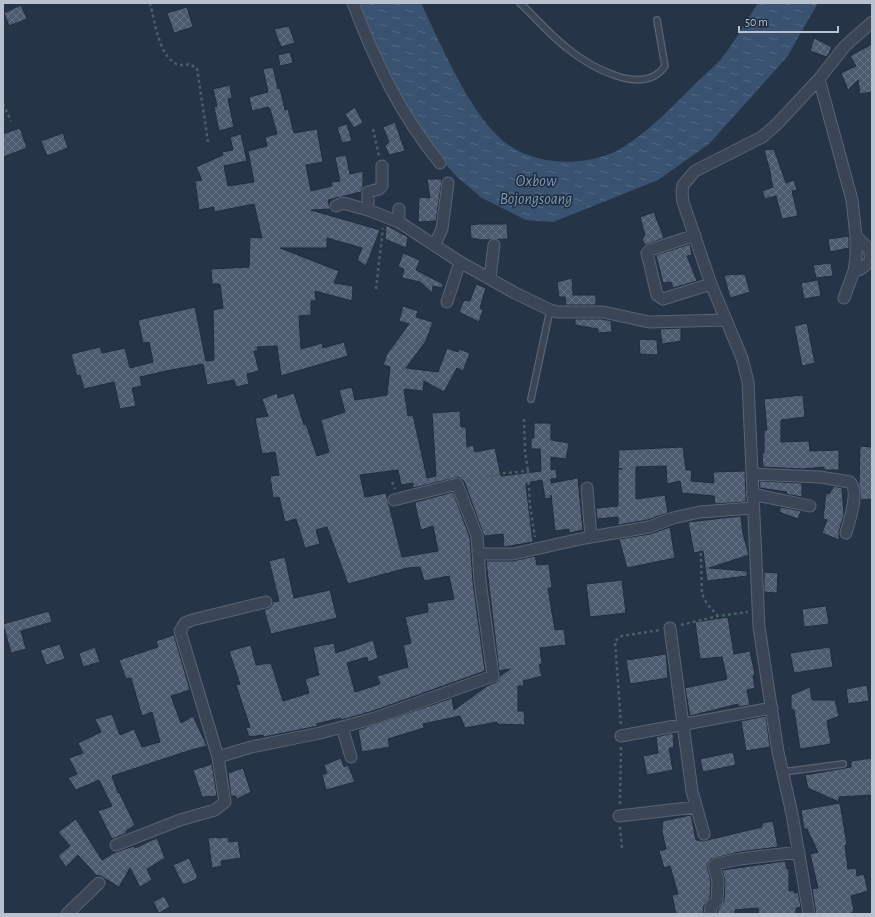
<svg xmlns="http://www.w3.org/2000/svg" width="875" height="917" font-family="'Alegreya Sans',sans-serif">
<style>
.water{fill:url(#water-ripples)}
.building{fill:url(#building-cross-hatch);stroke:#202d3d}
.lines{fill:none;stroke-linecap:round;stroke-linejoin:round}
.lane-casing{stroke:#596473;stroke-width:8}
.street-casing{stroke:#596473;stroke-width:13}
.path{stroke:#466163;stroke-width:2.5;stroke-dasharray:3 3;stroke-linecap:butt}
.lane{stroke:#3a4656;stroke-width:5.5}
.street{stroke:#3a4656;stroke-width:11}
.labels{text-anchor:middle;stroke-width:3;stroke-linejoin:round;paint-order:stroke}
.water-label{font-size:16px;font-style:italic;fill:#7c98b8;stroke:#1e2b3b}
</style>
<defs>
<pattern id="water-ripples" width="26" height="14" patternUnits="userSpaceOnUse"><rect width="26" height="14" fill="#395270"/><path d="M2 4q2-2 4 0t4 0M15 11q2-2 4 0t4 0" fill="none" stroke="#546983"/></pattern>
<pattern id="building-cross-hatch" width="8" height="8" patternUnits="userSpaceOnUse"><rect width="8" height="8" fill="#4c5b70"/><path d="M0 0l8 8M0 8l8-8" fill="none" stroke="#647183"/></pattern>
</defs>
<rect width="100%" height="100%" fill="#253447"/>
<!-- water -->
<path class="water" d="M359 3H421C441 44 472 121 510 146 541 167 593 167 625 146 650 130 672 107 693 86 702 77 713 68 721 59 735 42 746 21 758 3H818L787 57 709 144 658 180 553 222 526 220 482 198 456 176 434 151 389 80Z"/>
<!-- building -->
<path class="building" d="M21 5 27 19 9 26 4 13Z
M187 7 193 27 174 33 167 13Z
M289 26 295 43 281 47 274 29Z
M814 38 832 47 827 57 810 51Z
M872 44V92L860 94 858 80 848 90 841 73 856 66 850 56Z
M290 52 293 63 280 66 278 55Z
M273 67 278 89 280 88 285 110 288 109 294 133 317 129 323 162 306 165 311 191 332 186 331 182 340 181 335 157 346 155 350 174 363 171V187L361 192 328 200 330 209 311 210 380 230 366 266 357 260 362 248 327 238V248H280L339 271 334 283 353 286 352 301 315 291 316 301H311V315L299 316 301 349 322 343 323 348 344 342 348 356 281 376 277 346 257 347 258 351H254L259 371 247 374 249 384 236 387 234 380 207 385 203 364 166 371 140 377 142 386 132 388 136 406 120 409 114 382 84 389 80 375 77 376 71 354 100 347 102 353 125 348 130 368 153 362 149 342 143 343 138 320 195 307 206 361 214 360 213 310 223 308 220 284H212L211 269 249 267 250 237 262 238 254 204 214 212V207L199 210 195 181 202 180 196 167 223 155 222 152 233 150 230 137 241 134 247 161 224 166 228 186 254 182 248 151 267 146 265 137 277 134 270 109 268 107 252 111 249 97 268 92 263 69Z
M230 85 232 98 228 99 234 127 219 131 214 107 217 106 213 89Z
M355 107 363 123 354 128 345 114Z
M395 122 405 151 389 155 385 146 389 142 383 127Z
M347 124 352 141 342 143 337 127Z
M20 128 27 148 3 157V134Z
M63 133 68 148 47 156 41 141Z
M774 149 786 183 794 180 797 190 792 191 798 216 782 219 776 196 765 199 762 191 773 187 770 175H771L764 150Z
M427 179H442L436 221 418 222 419 197 430 198Z
M654 212 664 238 645 245 642 239 645 235 640 217Z
M478 224H507L508 239 482 240 471 238 470 225Z
M386 225 408 237 406 248 385 239Z
M849 236V248L830 252 828 239Z
M690 244 692 255 687 256 697 281 673 288 671 282 663 283 656 255Z
M403 253 420 260 416 270 443 284 442 288 433 286 432 293 420 282 402 278 404 269 398 267Z
M831 263 833 276 816 278 813 265Z
M745 274 750 292 730 298 724 275Z
M572 278 573 295H596V305H566L565 297H559L557 282Z
M818 280 821 296 804 299 801 283Z
M476 284 486 288 480 308 483 310 479 322 459 312 464 300 470 301Z
M403 306 418 311 416 317 433 322 426 341 406 368 438 372 447 348 458 352 459 349 470 353 463 371 457 368 444 392 424 381 423 391 404 389 408 416 413 415 427 478 436 476 432 413 460 411 461 427H466L467 447 473 445 475 452 495 448 501 476 541 471 540 449H531V438H534V423H551V440L569 443 566 459 551 457V470L556 469 557 478 551 479V483L578 478 583 530 569 533V529L555 531 551 495V498L545 499 542 480 526 483V485L533 542 504 547 503 534 484 536 464 481 459 477 413 488V483L401 485 398 470 360 475 365 497 386 493 402 557 438 551 433 526 421 530 415 504 416 502 453 492 470 538 473 582 485 671 373 711 341 720V718L316 724 318 726 264 737 263 735 249 737 246 728 250 727 236 685 240 684 229 651 251 645 256 665 271 663 283 701 309 693 305 679 319 675 313 647 334 643 336 653 373 640 378 658 368 662 367 657 347 663 355 692 380 684 377 676 408 667 403 645 411 643 405 617 428 612 427 603 454 599 449 576 424 581 420 567 407 568 348 584 327 527 316 530 320 544 305 548 296 519 285 522 279 497 273 498 270 476 279 475 275 452 262 454 255 418 268 416 262 399 277 393 278 398 294 393 304 425 306 424 317 456 329 452 321 420 345 412 339 390 352 387 355 400 387 395 390 367 383 365 387 354 409 324 399 321Z
M575 319H602L611 321 612 332 598 333V329L575 325Z
M807 323 815 363 802 366 794 326Z
M681 328V341L662 344 660 329Z
M639 339 657 340 658 355 640 354Z
M803 395 805 417 781 420V442L809 441 810 451 839 450V470H824V467L802 469 763 467 762 453H764V430H767L764 399Z
M860 446 872 447V499L861 500 859 484Z
M683 447 686 470H692L691 481 714 483 713 472 745 471 746 502 715 504 714 496 682 493 680 481 667 484 666 466 636 467V499L665 495 668 513 647 520 618 525V517L597 519 596 508 618 506V469H622L618 468 619 450Z
M759 481 802 483V497L786 494 787 492 760 488Z
M834 486 842 488 844 515 839 531V540L822 533 827 520 823 519 826 493 829 494Z
M781 507 801 511 798 519 779 512Z
M741 516 743 534 749 555 709 568 747 571V576L707 581 703 551 694 553 688 522Z
M670 527 675 558 627 568 619 539 650 534Z
M535 556 537 565 549 564 552 588H548L555 630 564 629 566 645 540 648 542 664 539 665 542 676 523 681 524 686H518V711H524L525 725 497 724V722L465 728 460 716 423 724 424 728 388 739 390 747 362 752 358 730 452 698 454 710 487 686 498 681 500 676 510 669 499 671 486 561H513Z
M285 557 294 598 330 590 337 618 271 634 264 610 271 607 273 602 279 601 269 561Z
M764 572 778 573 777 593 764 592Z
M622 580 626 613 590 617 586 584Z
M826 606 829 624 804 627 802 609Z
M49 611 52 622 21 631 26 649 11 653 3 624Z
M728 617 734 654 750 651 755 674 753 676 755 688 747 690 750 705 738 707V704L690 716 685 688 727 679 722 657 700 659 695 622Z
M174 635 190 690 171 696 181 723 193 716 207 746 191 750 112 776 118 793 119 792 135 825 126 831 127 833 112 839 98 811 112 806 99 780 76 790 68 778 77 774 69 758 83 753 78 743 101 732 95 719 112 714 120 735 134 729 142 747 160 742 152 712 142 716 131 678 126 679 119 660 158 647 156 641Z
M60 644 65 659 46 665 40 650Z
M95 647 100 662 83 667 79 653Z
M830 647 833 667 794 673 790 653Z
M666 654 668 678 630 684 626 660Z
M867 685 869 701 848 704 846 689Z
M810 687 812 700H835L839 716 827 721 831 744 800 749 794 710 791 709V695Z
M766 716 770 747 746 751 741 721Z
M673 733 674 748H669L673 770 647 775 643 756 658 753 656 737Z
M733 752 736 765 703 772 700 759Z
M341 758 344 767 348 765 355 782 326 790 322 775 327 773 324 765Z
M872 758V795L839 797V802L808 788 805 775 851 767V761Z
M212 764 217 796 202 797 193 770Z
M243 768 251 792 237 799 236 796H231L228 773Z
M840 803 847 845H845L848 869 856 868 857 876 864 874 868 891 851 896 854 911 850 914H816L812 889 818 888 810 854 818 852 807 829H804L801 810Z
M691 815 696 840 703 841 762 827V823L773 821 778 847 739 852 711 859 707 865 711 882 710 898 704 905 703 914H676L672 895 678 894 670 866 664 868 659 851 666 849 662 831 663 821Z
M76 819 102 860 116 852 134 846 135 848 157 838 165 858 147 869 152 880 140 887 130 868 119 887 99 875 97 876 78 855 66 867 58 856 70 846 58 832Z
M217 837V838L228 837 229 842 238 841 241 858 221 861 222 866 212 868 208 838Z
M189 858 197 875V879L183 885 173 865Z
M785 861 787 869H789V891L794 890V893L798 892 801 907 796 908V914H759L758 908 735 910V914H717L718 910 724 901 725 881 722 870Z
M164 896 170 907 159 913 153 902Z"/>
<g class="lines">
<!-- lane casing -->
<g class="lane-casing">
<path id="lane" d="M520 3C536 18 550 35 567 48 589 66 643 98 665 66L657 20
M531 399 550 310
M783 772 843 764"/>
</g>
<!-- street casing -->
<g class="street-casing">
<path id="street" d="M353 3C375 61 400 114 440 163
M819 79 852 200 856 236V257L854 271 844 298
M336 206 343 203 368 210 399 222 460 262 515 293 550 310 558 312H603L649 322 726 320
M368 210V192L379 189 382 186V166
M399 222V209
M695 235 650 250 647 253 657 295 663 299 711 284
M435 244 442 229 448 183
M854 271 861 269 871 260 869 249 856 236
M490 278 494 245
M447 302 460 262
M753 474 820 477 850 482C860 491 849 522 846 533
M587 488 591 537
M752 494 810 506
M480 554H513L585 538 649 527 673 518 700 512 753 508
M670 628 692 791 704 834
M342 727 351 757
M621 736 772 708
M218 757 251 747 320 733 375 718 493 676 480 581 477 536 457 484 394 500
M619 816 696 807
M116 845 180 820 215 810 225 802 218 757 180 631 185 623 192 620 266 602
M67 914 99 883
M710 914 711 906 717 901 718 881 714 866 716 864 740 859 799 852
M809 914 792 814 778 752 759 627 748 382 742 358 711 284 683 202 682 192 683 185 695 171 762 137 777 124 819 79 845 46 872 22"/>
</g>
<!-- path -->
<path class="path" d="M150 3C155 22 161 73 189 64L197 68 208 142
M3 104 11 121
M373 129 379 156
M376 289 383 228
M524 419 525 452 528 471
M392 482 395 489
M468 482 505 473 528 471 530 506 535 537
M700 523 702 594 707 604 718 616
M681 625 718 616 748 612
M621 724 615 641 622 636 660 630
M620 804 621 747
M620 827 622 849"/>
<!-- lane -->
<use href="#lane" class="lane"/>
<!-- street -->
<use href="#street" class="street"/>
</g>
<g class="labels">
<!-- water labels -->
<g class="water-label">
<text x="536" y="186">Oxbow<tspan x="536" dy="18">Bojongsoang</tspan></text>
</g>
</g>
<!-- border -->
<rect width="875" height="917" fill="none" stroke="#b8c1cf" stroke-width="8"/>
<!-- scale -->
<path d="M739 26v6h99v-6" fill="none" stroke="#b8c1cf" stroke-width="2"/>
<text x="745" y="26" font-size="12" fill="#b8c1cf" stroke="#1e2b3b" stroke-width="3" paint-order="stroke">50 m</text>
</svg>
